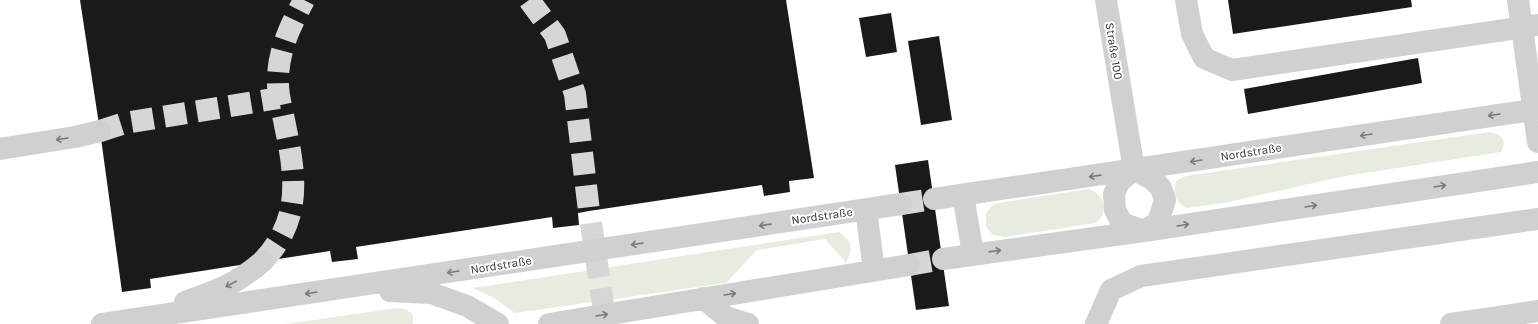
<svg xmlns="http://www.w3.org/2000/svg" width="1538" height="324" font-family="Karla,sans-serif">
<style>
.green{fill:#e6ecdf}
.building{fill:#1a1a1a}
.lines{fill:none;stroke-linecap:round;stroke-linejoin:round}
.minor-tunnel{stroke:#d6d6d6;stroke-width:22;stroke-dasharray:22 11;stroke-linecap:butt}
.minor{stroke:#d0d0d0;stroke-width:22}
.oneway{stroke:#7a7a7a}
.labels{text-anchor:middle;stroke-width:4;stroke-linejoin:round;paint-order:stroke}
.street-label{font-size:12px;fill:#333;stroke:#fff}
</style>
<rect width="100%" height="100%" fill="#fff"/>
<!-- green -->
<path class="green" d="M1490 132C1503 135 1507 140 1501 152L1345 176 1224 203 1186 208C1174 199 1173 195 1176 181L1186 176Z
M1089 189C1105 195 1110 213 1095 223L1005 237 993 235 986 227V213L993 205 999 203Z
M839 232C853 242 853 248 846 263L825 239 757 250 726 283 515 313 494 298 473 288Z
M397 308 406 309 413 315V324H286Z"/>
<!-- building -->
<path class="building" d="M80 0H786L814 178 789 181 790 192 764 196 762 185 589 211 578 213 579 225 553 228 552 217 356 247 358 259 332 262 330 251 150 279 151 288 122 292 100 131Z
M1228 0H1411L1412 7 1233 34Z
M891 13 897 52 866 57 859 18Z
M939 36 952 120 921 125 908 41Z
M1418 58 1422 83 1248 114 1244 89Z
M928 160 949 306 916 310 895 165Z"/>
<g class="lines">
<!-- minor-tunnel -->
<path class="minor-tunnel" d="M529 0 555 35 575 94 589 211
M100 131 125 123 279 98
M901 204 934 199
M591 223 606 324
M263 261C302 219 296 177 285 125 282 109 277 93 278 77 279 48 291 25 304 0
M909 265 943 259"/>
<!-- minor -->
<path class="minor" d="M1106 0 1134 170
M1186 0 1192 34 1204 58 1232 70 1538 25
M1518 0 1538 142
M0 149 75 137 100 131
M1134 170 1152 179 1161 188 1165 200 1158 222 1144 231 1122 223 1115 210 1114 194 1119 182Z
M963 195 973 254
M934 199 1538 109
M866 210 874 270
M943 259 1144 231 1538 172
M390 291 431 293 467 306 498 324
M703 298 726 317 748 324
M185 302C216 291 237 284 263 261
M102 324 901 204
M549 324 909 265
M1096 324 1111 290 1141 276 1538 219
M1451 324 1538 311"/>
</g>
<!-- one-way arrows -->
<defs><path id="oneway-shaft" d="M-6 0H5M1.5-3L5.5 0L1.5 3" fill="none" stroke-width="1.6" stroke-linecap="round" stroke-linejoin="round"/></defs>
<g class="oneway">
<use href="#oneway-shaft" transform="translate(1494 115) rotate(171)"/>
<use href="#oneway-shaft" transform="translate(1366 135) rotate(171)"/>
<use href="#oneway-shaft" transform="translate(62 139) rotate(171)"/>
<use href="#oneway-shaft" transform="translate(1196 161) rotate(171)"/>
<use href="#oneway-shaft" transform="translate(1095 176) rotate(172)"/>
<use href="#oneway-shaft" transform="translate(1440 186) rotate(-9)"/>
<use href="#oneway-shaft" transform="translate(1311 206) rotate(-9)"/>
<use href="#oneway-shaft" transform="translate(765 225) rotate(172)"/>
<use href="#oneway-shaft" transform="translate(1183 225) rotate(-9)"/>
<use href="#oneway-shaft" transform="translate(637 244) rotate(171)"/>
<use href="#oneway-shaft" transform="translate(995 251) rotate(-8)"/>
<use href="#oneway-shaft" transform="translate(453 272) rotate(171)"/>
<use href="#oneway-shaft" transform="translate(231 284) rotate(153)"/>
<use href="#oneway-shaft" transform="translate(311 293) rotate(172)"/>
<use href="#oneway-shaft" transform="translate(730 294) rotate(-9)"/>
<use href="#oneway-shaft" transform="translate(602 315) rotate(-9)"/>
</g>
<g class="labels">
<!-- street labels -->
<g class="street-label">
<text transform="translate(1114 51) rotate(81)" y="4">Straße 100</text>
<text transform="translate(1251 152) rotate(-9)" y="4">Nordstraße</text>
<text transform="translate(822 216) rotate(-8)" y="4">Nordstraße</text>
<text transform="translate(501 265) rotate(-9)" y="4">Nordstraße</text>
</g>
</g>
</svg>
